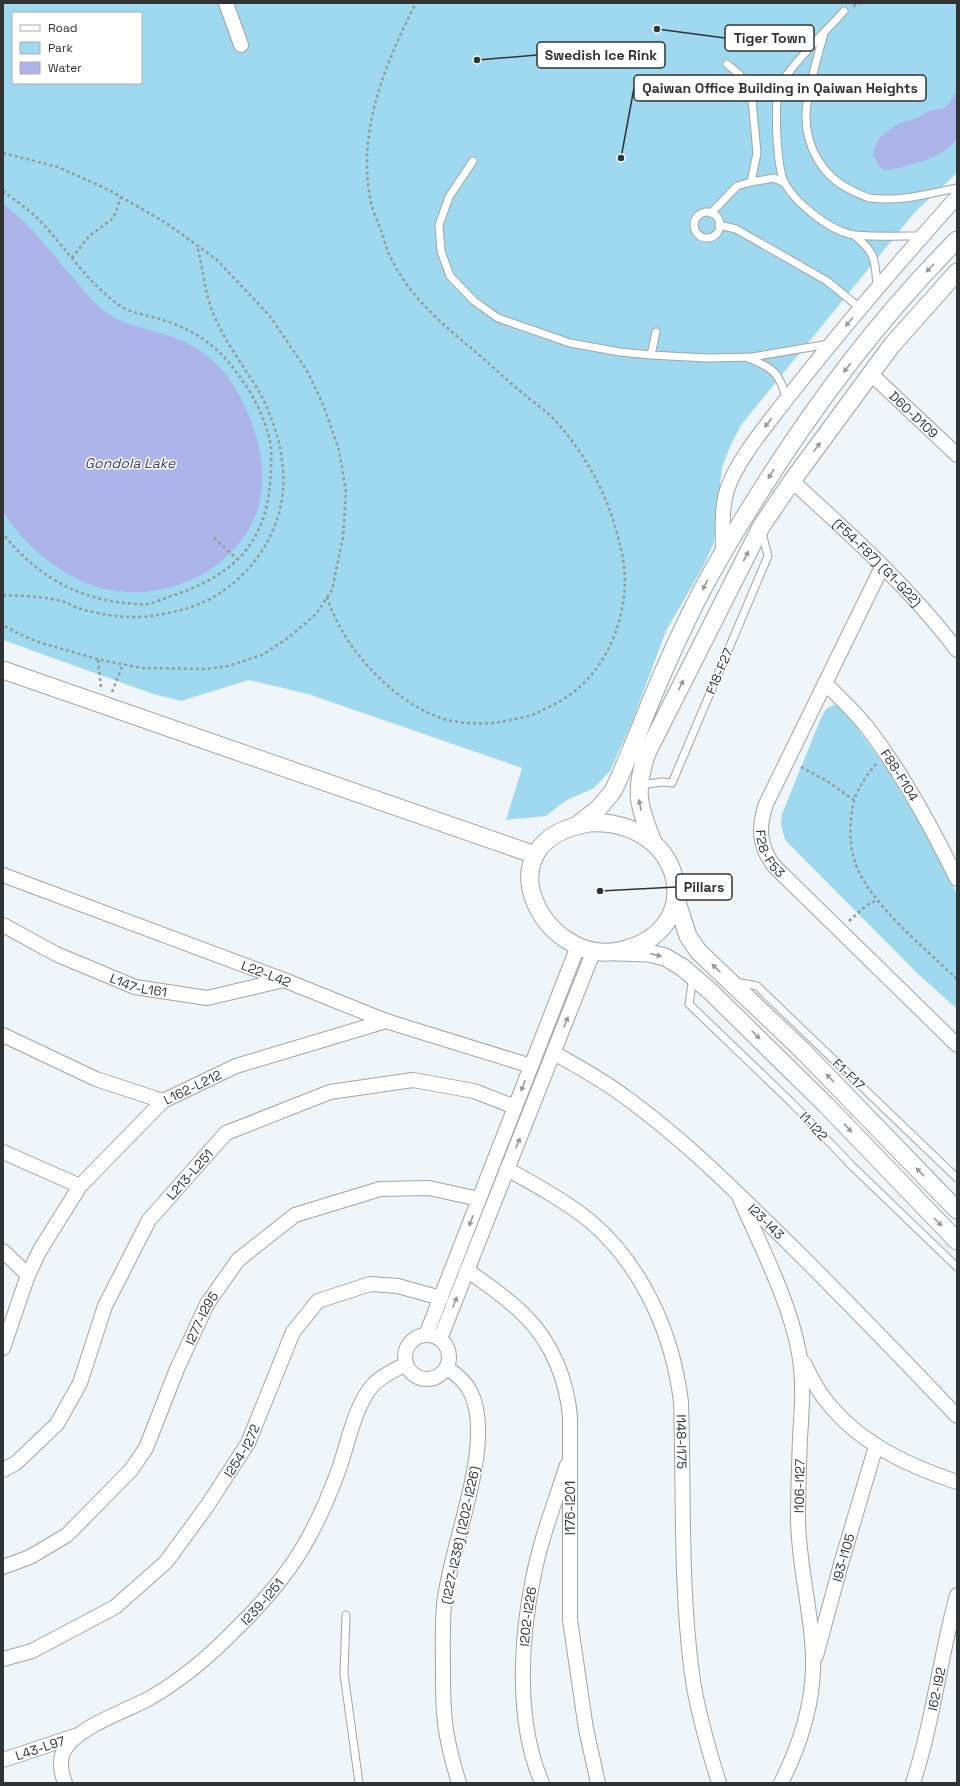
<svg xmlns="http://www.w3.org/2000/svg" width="960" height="1786" font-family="'Space Grotesk',sans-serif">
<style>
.green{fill:#9fd9f0;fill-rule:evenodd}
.water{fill:#adb4ea}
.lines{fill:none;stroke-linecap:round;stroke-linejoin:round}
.service-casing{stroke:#9fa5a8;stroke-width:9}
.minor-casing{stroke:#9fa5a8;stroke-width:16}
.tertiary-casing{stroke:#9fa5a8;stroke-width:19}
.path{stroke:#959a9c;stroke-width:2.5;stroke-dasharray:3 3;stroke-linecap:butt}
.service{stroke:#fff;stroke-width:7}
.minor{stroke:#fff;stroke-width:14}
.tertiary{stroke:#fff;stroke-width:17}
.oneway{fill:#98999a}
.labels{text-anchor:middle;stroke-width:3;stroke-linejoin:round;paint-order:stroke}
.street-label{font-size:13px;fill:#303334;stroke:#fff}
.water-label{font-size:14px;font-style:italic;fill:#393b7b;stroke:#fff}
.leader{fill:none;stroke:#303334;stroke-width:1.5}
.callout-dot{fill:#303334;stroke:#fff;stroke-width:1.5}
.callout{fill:#fff;stroke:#303334;stroke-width:1.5}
.callout-label{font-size:14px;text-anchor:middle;font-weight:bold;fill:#303334}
</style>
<rect width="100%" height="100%" fill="#eff5f8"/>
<!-- green -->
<path class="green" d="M3 3H957V173L915 212 741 425 730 447 722 467 714 543 703 567 666 631 632 722 610 771 594 788 565 801 546 816 506 820 522 768 308 694 249 680 181 701 153 694 3 640ZM13 13H141V83H13Z
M833 705 837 706 853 722 887 769 930 840 957 894V1009L918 974 785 840 781 825 782 814 821 718 826 709Z"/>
<!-- water -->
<path class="water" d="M957 90C957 99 959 131 957 137 950 157 907 166 889 170H884L880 167 873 156 874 148 880 137 899 123 917 118 929 111 944 108 949 104Z
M3 204C26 221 45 244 63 266 77 282 90 300 107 313 126 326 148 329 170 336 193 343 216 360 230 380 255 418 274 474 254 519 232 570 170 599 117 591 90 588 66 575 46 559 29 545 14 530 3 511Z"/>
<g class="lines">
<!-- service casing -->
<g class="service-casing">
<path id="service" d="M844 11C826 31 806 50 789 72 786 76 782 80 780 84 775 101 776 122 777 139 778 152 779 173 785 184 797 204 831 232 855 235 877 237 900 236 922 236
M824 33C818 56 807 90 806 113 805 146 822 177 853 191 858 193 864 197 870 198 898 202 929 194 957 188
M727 64 740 75 751 90 757 153 751 182
M473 161 449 197 439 225 441 251 450 276 474 301 498 318 570 343 620 352 651 355 706 358 752 357 829 344
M694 225a13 13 0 1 1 26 0a13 13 0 1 1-26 0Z
M711 213 737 186 751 182 774 178 785 183
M719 225 736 229 827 281 860 308
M854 235C877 254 875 260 877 288
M651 355 656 332
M748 358C772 367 780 373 786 398
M640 785 662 782 672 783 768 556 762 533
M693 977 689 1004 792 1103 852 1166 957 1267
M737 985 741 983 757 986 957 1178
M346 1615 344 1674 359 1783"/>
</g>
<!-- minor casing -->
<g class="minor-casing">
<g id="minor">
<path d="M226 3 241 45"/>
<path id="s1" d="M871 374 957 455"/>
<path id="s2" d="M792 481C850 534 909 587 957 650"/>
<path d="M723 553C723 533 721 509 727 490 737 460 766 426 785 401 840 331 898 263 957 197"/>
<path id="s3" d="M882 567 766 804C758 827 759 846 774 866L957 1045"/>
<path id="s4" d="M825 683C839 697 854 711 867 727 903 774 931 826 957 879"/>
<path id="s5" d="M3 875 284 980 386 1021 531 1066"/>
<path id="s6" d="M3 925 56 954 135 987 207 998 284 980"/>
<path id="s7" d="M3 1035 96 1079 163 1101 236 1066 386 1021"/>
<path id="s8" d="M554 1053C579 1067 605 1081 628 1099 679 1136 724 1180 768 1223 833 1286 895 1351 957 1416"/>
<path d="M3 1152 80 1186"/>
<path id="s9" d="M507 1169C536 1185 565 1201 590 1221 643 1266 673 1335 681 1402 684 1493 680 1584 692 1674 697 1711 708 1748 719 1783"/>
<path d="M738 1194C760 1245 789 1299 799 1353 804 1382 802 1410 800 1438 799 1466 798 1493 798 1521 799 1570 814 1620 813 1669 812 1708 798 1749 781 1783"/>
<path d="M3 1251 28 1275"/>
<path d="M467 1270C487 1285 508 1298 525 1316 552 1342 567 1381 570 1417V1620L586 1729 598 1783"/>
<circle cx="427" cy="1357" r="22"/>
<path d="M426 1335 578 946"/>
<path d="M440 1339 594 950"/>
<path d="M3 1348 28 1275 40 1250 80 1186 163 1101"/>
<path d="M804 1363C810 1375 816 1388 824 1398 857 1442 906 1465 957 1482"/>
<path d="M447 1368C456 1374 465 1381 470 1391 497 1443 449 1547 444 1605 442 1628 443 1650 443 1672 443 1694 443 1715 447 1736 450 1752 454 1767 459 1783"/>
<path id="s10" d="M3 1470 16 1463 57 1424 80 1383 105 1306 149 1220 226 1133 330 1092 413 1080 474 1091 515 1107"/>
<path id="s11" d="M3 1567 30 1557 67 1535 131 1470 146 1448 177 1369 207 1304 238 1260 295 1215 380 1189 429 1188 479 1199"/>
<path id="s12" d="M816 1656 841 1564 876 1446"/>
<path id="s13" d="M3 1659 32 1651 115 1607 166 1562 207 1506 248 1443 293 1332 318 1301 370 1284 398 1286 441 1298"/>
<path id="s14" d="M3 1760 75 1736"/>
<path id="s15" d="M65 1783C60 1770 58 1757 67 1746 83 1725 126 1711 150 1698 183 1679 211 1655 237 1628 267 1599 296 1564 314 1527 324 1508 332 1488 339 1469 348 1443 355 1405 373 1385 382 1375 395 1370 406 1364"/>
<path id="s16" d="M542 1783C516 1723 520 1642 533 1579 540 1540 555 1503 567 1465"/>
<path id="s17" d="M913 1783C933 1722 940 1657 957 1595"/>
</g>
</g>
<!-- tertiary casing -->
<g class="tertiary-casing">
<path id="tertiary" d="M3 670 535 855
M589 823C685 818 711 933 618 951 544 966 478 842 589 823Z
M577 825 599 808 613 791C623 771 631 749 640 728 655 690 671 653 689 616 707 579 728 543 750 508 809 412 877 320 957 240
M653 842C638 805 634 791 647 753L761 527 792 481 892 345 957 272
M676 899 688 936 698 951 804 1052 957 1210
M617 952 648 953 665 957 682 967 710 991 826 1105 957 1241"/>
</g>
<!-- path -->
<path class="path" d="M853 6 860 3
M3 153 58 167 109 190 166 223 216 259 269 315 306 369 322 402 339 450 346 492 343 537 332 590 316 614 288 638 262 655 228 666 207 669 142 668 101 660 41 643 21 635 3 625
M3 191C16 201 31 211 42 223 68 251 88 283 119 305 130 313 147 315 160 319 196 330 221 348 242 380 255 398 268 425 271 447 272 454 271 461 271 467 270 499 265 528 243 554 225 574 199 587 174 595 165 598 156 602 148 604 138 605 127 603 117 602 69 595 33 571 3 534
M72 258 89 236 111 220 115 214 121 197
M214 538 237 559
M3 595C22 596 42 596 61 601 67 602 72 606 78 608 101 615 127 619 151 616 174 613 201 606 220 593 264 564 290 513 282 461 280 440 272 418 263 399 258 388 250 378 244 368 232 350 219 329 211 308 204 288 203 267 197 246
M327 597C342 646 390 699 438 717 458 725 489 725 510 720 519 718 529 717 537 713 548 707 561 702 571 694 599 673 615 643 622 609 628 579 624 556 615 527 604 486 580 447 551 416 543 409 533 402 525 395 509 382 494 368 478 354 446 327 411 299 392 260 387 252 385 242 382 233 379 225 375 216 372 207 355 135 384 66 416 3
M98 660 101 687
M112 692 123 664
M876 764C867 775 858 787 854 801 850 817 849 839 853 855 862 898 926 949 957 979
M801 767 827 781 854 800
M849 921 867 905 877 900"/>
<!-- service -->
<use href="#service" class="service"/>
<!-- minor -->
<use href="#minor" class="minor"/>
<!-- tertiary -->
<use href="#tertiary" class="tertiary"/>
</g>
<!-- one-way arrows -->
<defs><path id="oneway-solid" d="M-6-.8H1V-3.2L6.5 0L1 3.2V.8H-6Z"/></defs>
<g class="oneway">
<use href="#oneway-solid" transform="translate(930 268) rotate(134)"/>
<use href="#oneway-solid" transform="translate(849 322) rotate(130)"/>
<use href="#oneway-solid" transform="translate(847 368) rotate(128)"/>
<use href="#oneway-solid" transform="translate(768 423) rotate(128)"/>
<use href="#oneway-solid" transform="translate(817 447) rotate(-53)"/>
<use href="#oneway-solid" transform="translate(771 474) rotate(122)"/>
<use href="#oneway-solid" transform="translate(746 556) rotate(-63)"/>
<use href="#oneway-solid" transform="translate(705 585) rotate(117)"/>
<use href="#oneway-solid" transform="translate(681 685) rotate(-63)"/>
<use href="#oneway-solid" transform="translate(640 805) rotate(-101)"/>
<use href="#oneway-solid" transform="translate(656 955) rotate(14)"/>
<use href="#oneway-solid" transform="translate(716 968) rotate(-137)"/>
<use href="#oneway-solid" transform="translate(566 1022) rotate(-68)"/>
<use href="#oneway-solid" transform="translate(756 1035) rotate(45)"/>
<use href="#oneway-solid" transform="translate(830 1078) rotate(-134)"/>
<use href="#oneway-solid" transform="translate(523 1086) rotate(111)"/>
<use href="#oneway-solid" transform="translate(848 1128) rotate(47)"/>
<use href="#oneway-solid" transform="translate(518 1143) rotate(-68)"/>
<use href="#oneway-solid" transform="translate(920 1172) rotate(-134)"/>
<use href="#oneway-solid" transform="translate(471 1221) rotate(111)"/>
<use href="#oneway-solid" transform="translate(938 1222) rotate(45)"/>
<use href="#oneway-solid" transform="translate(455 1302) rotate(-68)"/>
</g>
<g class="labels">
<!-- street labels -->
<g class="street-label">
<text dy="5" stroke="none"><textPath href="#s1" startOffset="59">D60-D109</textPath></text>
<text dy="5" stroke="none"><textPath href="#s2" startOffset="118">(F54-F87) (G1-G22)</textPath></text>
<text transform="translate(719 671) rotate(-67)" y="5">F18-F27</text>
<text dy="5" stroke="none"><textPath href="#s4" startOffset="119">F88-F104</textPath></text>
<text dy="5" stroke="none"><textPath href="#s3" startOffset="316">F28-F53</textPath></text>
<text dy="5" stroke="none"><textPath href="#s5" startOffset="281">L22-L42</textPath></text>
<text dy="5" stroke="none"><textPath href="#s6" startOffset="149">L147-L161</textPath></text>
<text transform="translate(849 1074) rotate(44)" y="5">F1-F17</text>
<text dy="5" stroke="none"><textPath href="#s7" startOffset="206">L162-L212</textPath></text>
<text transform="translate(814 1126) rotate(47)" y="5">I1-I22</text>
<text dy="5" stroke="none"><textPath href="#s10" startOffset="357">L213-L251</textPath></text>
<text dy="5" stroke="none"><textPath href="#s8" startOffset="272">I23-I43</textPath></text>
<text dy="5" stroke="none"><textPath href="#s11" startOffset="331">I277-I295</textPath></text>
<text dy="5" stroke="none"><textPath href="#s9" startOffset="345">I148-I175</textPath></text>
<text dy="5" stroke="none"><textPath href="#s13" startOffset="327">I254-I272</textPath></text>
<text transform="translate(799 1486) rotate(-89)" y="5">I106-I127</text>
<text transform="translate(570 1508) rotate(-90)" y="5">I176-I201</text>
<text transform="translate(460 1535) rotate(-78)" y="5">(I227-I238) (I202-I226)</text>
<text dy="5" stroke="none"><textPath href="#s12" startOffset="102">I93-I105</textPath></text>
<text dy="5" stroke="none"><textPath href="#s15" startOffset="284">I239-I251</textPath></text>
<text dy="5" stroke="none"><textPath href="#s16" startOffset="169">I202-I226</textPath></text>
<text dy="5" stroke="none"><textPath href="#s17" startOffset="97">I62-I92</textPath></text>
<text dy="5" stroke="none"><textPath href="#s14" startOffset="39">L43-L97</textPath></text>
</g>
<!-- water labels -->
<g class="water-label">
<text x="130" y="468">Gondola Lake</text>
</g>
</g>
<!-- callouts -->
<path class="leader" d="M657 29L725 38M477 60L537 55M621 158L634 88M600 891L676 887"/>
<g class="callout-dot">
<circle cx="657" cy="29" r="4"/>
<circle cx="477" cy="60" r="4"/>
<circle cx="621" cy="158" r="4"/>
<circle cx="600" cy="891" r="4"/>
</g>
<g class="callout">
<rect x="725" y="25" width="89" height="26" rx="4"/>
<rect x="537" y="42" width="128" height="26" rx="4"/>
<rect x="634" y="75" width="292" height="26" rx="4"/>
<rect x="676" y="874" width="56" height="26" rx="4"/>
</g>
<g class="callout-label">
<text x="770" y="43">Tiger Town</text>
<text x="601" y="60">Swedish Ice Rink</text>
<text x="780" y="93">Qaiwan Office Building in Qaiwan Heights</text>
<text x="704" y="892">Pillars</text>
</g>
<!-- border -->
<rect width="960" height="1786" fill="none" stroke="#303334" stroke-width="8"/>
<!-- legend -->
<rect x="12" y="12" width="130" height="72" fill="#ffffff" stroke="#acadae"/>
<rect x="20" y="25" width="20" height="6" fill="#ffffff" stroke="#acadae"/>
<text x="48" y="32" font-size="12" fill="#303334">Road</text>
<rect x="20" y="42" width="20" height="12" fill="#9fd9f0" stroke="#acadae"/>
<text x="48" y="52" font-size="12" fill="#303334">Park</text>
<rect x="20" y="62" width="20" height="12" fill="#adb4ea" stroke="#acadae"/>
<text x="48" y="72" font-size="12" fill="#303334">Water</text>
</svg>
